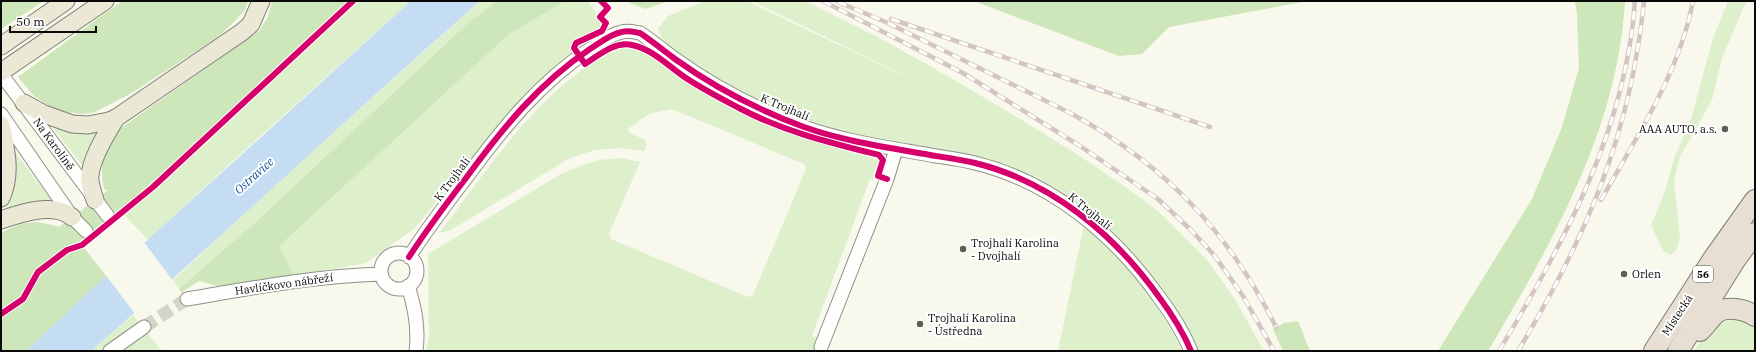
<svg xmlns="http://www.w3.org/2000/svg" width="1756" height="352" font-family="'IBM Plex Serif',serif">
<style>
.green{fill:#deefcc}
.forest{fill:#cde6ba}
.water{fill:#c4ddf2}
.pier{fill:#f9f8ec}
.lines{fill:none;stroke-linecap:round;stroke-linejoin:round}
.minor-tunnel{stroke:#d5d4ca;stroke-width:13;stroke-dasharray:13 6;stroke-linecap:butt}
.minor-casing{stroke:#91918b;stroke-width:15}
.major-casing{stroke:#7e7e78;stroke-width:19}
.highway-casing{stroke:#7e7e78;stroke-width:22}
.minor{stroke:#fefefc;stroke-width:13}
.major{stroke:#ebe8d6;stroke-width:17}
.highway{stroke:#e7dfd2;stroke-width:20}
.rail-casing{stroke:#d4c5c2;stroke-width:4.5}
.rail{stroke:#fff;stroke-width:3;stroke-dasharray:9;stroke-linecap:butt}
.cycleway-casing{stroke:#fff;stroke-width:8}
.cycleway{stroke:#d6006c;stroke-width:6}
.poi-dot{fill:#5d5d58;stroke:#fff;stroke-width:1.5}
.labels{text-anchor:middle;stroke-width:4;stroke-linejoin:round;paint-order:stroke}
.shield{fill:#fff;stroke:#535353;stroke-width:1}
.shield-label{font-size:10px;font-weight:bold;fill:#090909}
.street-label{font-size:11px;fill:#090909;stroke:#fff}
.poi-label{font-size:11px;fill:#090909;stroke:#fff;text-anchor:start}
.water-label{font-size:12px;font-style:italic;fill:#175096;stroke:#fff}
</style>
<rect width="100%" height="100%" fill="#f9f8ec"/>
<!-- green -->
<path class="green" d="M353 1H411L236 158 148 240 122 213Z
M480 1H497L468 23 258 220 179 289 173 280 295 167Z
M565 1H588L604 25 553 68 499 125 415 228 366 263 294 276 278 246 508 35Z
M705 1H747L940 93 752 1H805L876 36 935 69 1007 111 1075 153 1127 188 1158 211 1208 261 1236 301 1264 351H1199C1191 337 1185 323 1177 310 1144 258 1090 203 1034 176 984 153 930 150 877 139 812 126 749 101 694 64 680 54 662 46 658 28L668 16Z
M1728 1H1748L1744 6 1722 58 1712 100 1680 157 1674 181 1680 238 1676 251 1670 255 1663 251 1651 225 1664 194 1675 156 1691 119 1713 38Z
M631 47 642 50C670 69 698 90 728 106 777 131 827 146 879 160L872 179H870L812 336 820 339 815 351H426L429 336 428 254 561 174 583 165 599 160 620 158 640 162 609 234 611 239 748 297 753 295 806 169 804 164 672 109 649 114 628 129 630 133 645 140 647 145 644 151 621 148 595 150 570 158 449 231 439 233C485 174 529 104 592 63 600 58 607 52 616 48 620 47 626 47 631 47Z
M53 128 69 131 104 129 86 170Z
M15 152 55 205 6 209 11 191Z
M1084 225C1126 263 1157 300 1182 351H1058Z
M133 315 139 323 102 351H91Z
M1734 319 1741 320 1755 326V351H1693C1705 336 1714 322 1734 319Z
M146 332 162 351H121Z"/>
<!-- forest -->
<path class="forest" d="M1 1H44L1 29Z
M122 1H248L245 10 231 25 215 39 130 94 93 113 80 114 61 111 48 105 34 96 18 77Z
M272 1H353L153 187 70 249 82 245 106 276 31 348 26 351H1V233C23 221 35 219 59 227L108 190 104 189C101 176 100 157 108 145 111 139 117 134 121 128L259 31 268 17Z
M497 1H565L508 35 279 246 294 276 222 287 199 281 182 292 187 299 179 289 258 220 468 23Z
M625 1H668L645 9Z
M974 1H1308L1169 27 1142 54 1119 56Z
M1575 1H1625C1618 129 1552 243 1488 351H1438L1532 199 1562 127 1579 68 1577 14Z
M1298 321 1310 351H1283L1273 329 1284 323Z"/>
<!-- water -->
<path class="water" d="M411 1H480C349 116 223 236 91 351H26L106 276 121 264Z"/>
<!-- pier -->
<path class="pier" d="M143 241 174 282 136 315 105 274Z"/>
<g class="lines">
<!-- minor-tunnel -->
<path class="minor-tunnel" d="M144 327 187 299"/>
<!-- minor casing -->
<g class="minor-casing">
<path id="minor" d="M1 74 107 215
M1 114 72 217 86 231
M381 271a18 18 0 1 1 36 0a18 18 0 1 1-36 0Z
M409 257C427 229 446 204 466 178 502 129 539 83 590 49 600 43 610 34 622 32 628 30 634 32 640 33 652 41 663 50 675 59 714 87 758 110 804 127 846 142 892 148 936 156 949 158 963 160 975 163 1052 182 1114 234 1159 297 1171 313 1183 332 1191 351
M408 286C415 308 419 328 416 351
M187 299C252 288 315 276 381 274
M821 347 887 179 896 149
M110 351 144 327"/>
</g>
<!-- major casing -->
<g class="major-casing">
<path id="major" d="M1 46 66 1
M1 72 105 1
M24 103 44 114 72 124 88 125 109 121 116 118 242 32 251 24 261 1
M1 125C6 149 12 175 1 198
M95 200C93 194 91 187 90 181 88 163 106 134 116 118
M1 220C21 213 53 202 72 217"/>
</g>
<!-- highway casing -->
<g class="highway-casing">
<path id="highway" d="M1700 331C1705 326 1710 319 1715 314 1725 305 1745 309 1755 316
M1654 351 1713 259 1755 200
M1678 351 1736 259 1755 233"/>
</g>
<!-- minor -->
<use href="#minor" class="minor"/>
<!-- major -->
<use href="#major" class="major"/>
<!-- highway -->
<use href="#highway" class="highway"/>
<!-- rail casing -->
<g class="rail-casing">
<path id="rail" d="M823 1 963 73 1080 146 1158 199 1191 230 1214 255 1243 296 1274 351
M838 2 888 23 1072 114C1165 165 1229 232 1276 327
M891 19 1210 127
M1601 200C1637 136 1679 74 1693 1
M1499 351C1564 242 1626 130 1635 1
M1518 351C1586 238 1631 133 1644 1"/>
</g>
<!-- rail -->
<use href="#rail" class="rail"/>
<!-- cycleway casing -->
<g class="cycleway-casing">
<path id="cycleway" d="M601 1 608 8 600 17 606 23 602 31 576 43 574 48 585 64C599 55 615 41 632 45 652 49 667 65 683 76 702 89 722 99 741 109 785 132 832 143 879 155L883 160 878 176 887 179
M409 257C427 229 446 204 466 178 502 129 539 83 590 49 600 43 610 34 622 32 628 30 634 32 640 33 652 41 663 50 675 59 714 87 758 110 804 127 846 142 892 148 936 156 949 158 963 160 975 163 1052 182 1114 234 1159 297 1171 313 1183 332 1191 351
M1 314 23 299 38 272 67 250 82 245 153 187 353 1"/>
</g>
<!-- cycleway -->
<use href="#cycleway" class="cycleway"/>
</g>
<!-- markers -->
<g class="poi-dot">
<circle cx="1725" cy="129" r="4"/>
<circle cx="963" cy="249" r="4"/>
<circle cx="1624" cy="274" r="4"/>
<circle cx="920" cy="324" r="4"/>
</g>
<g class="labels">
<!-- shield labels -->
<rect class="shield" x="1693" y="266" width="20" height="16" rx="3"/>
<g class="shield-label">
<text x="1703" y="278">56</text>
</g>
<!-- street labels -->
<g class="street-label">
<text transform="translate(785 107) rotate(23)" y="4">K Trojhalí</text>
<text transform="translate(54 144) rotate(54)" y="4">Na Karolíně</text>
<text transform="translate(452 179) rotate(-53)" y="4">K Trojhalí</text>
<text transform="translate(1090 211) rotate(39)" y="4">K Trojhalí</text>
<text transform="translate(284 284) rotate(-8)" y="4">Havlíčkovo nábřeží</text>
<text transform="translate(1677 315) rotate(-57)" y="4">Místecká</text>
</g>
<!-- poi labels -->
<g class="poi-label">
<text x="1717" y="133" text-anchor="end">AAA AUTO, a.s.</text>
<text x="971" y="247">Trojhalí Karolina<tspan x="971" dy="13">- Dvojhalí</tspan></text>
<text x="1632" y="278">Orlen</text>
<text x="928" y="322">Trojhalí Karolina<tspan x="928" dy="13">- Ústředna</tspan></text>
</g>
<!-- water labels -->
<g class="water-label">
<text transform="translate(254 176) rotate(-42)" y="4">Ostravice</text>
</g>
</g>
<!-- border -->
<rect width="1756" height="352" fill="none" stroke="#090909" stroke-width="4"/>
<!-- scale -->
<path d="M10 26v6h86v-6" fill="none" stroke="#090909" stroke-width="2"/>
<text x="16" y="26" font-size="12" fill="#090909" stroke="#ffffff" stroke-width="3" paint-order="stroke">50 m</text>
</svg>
